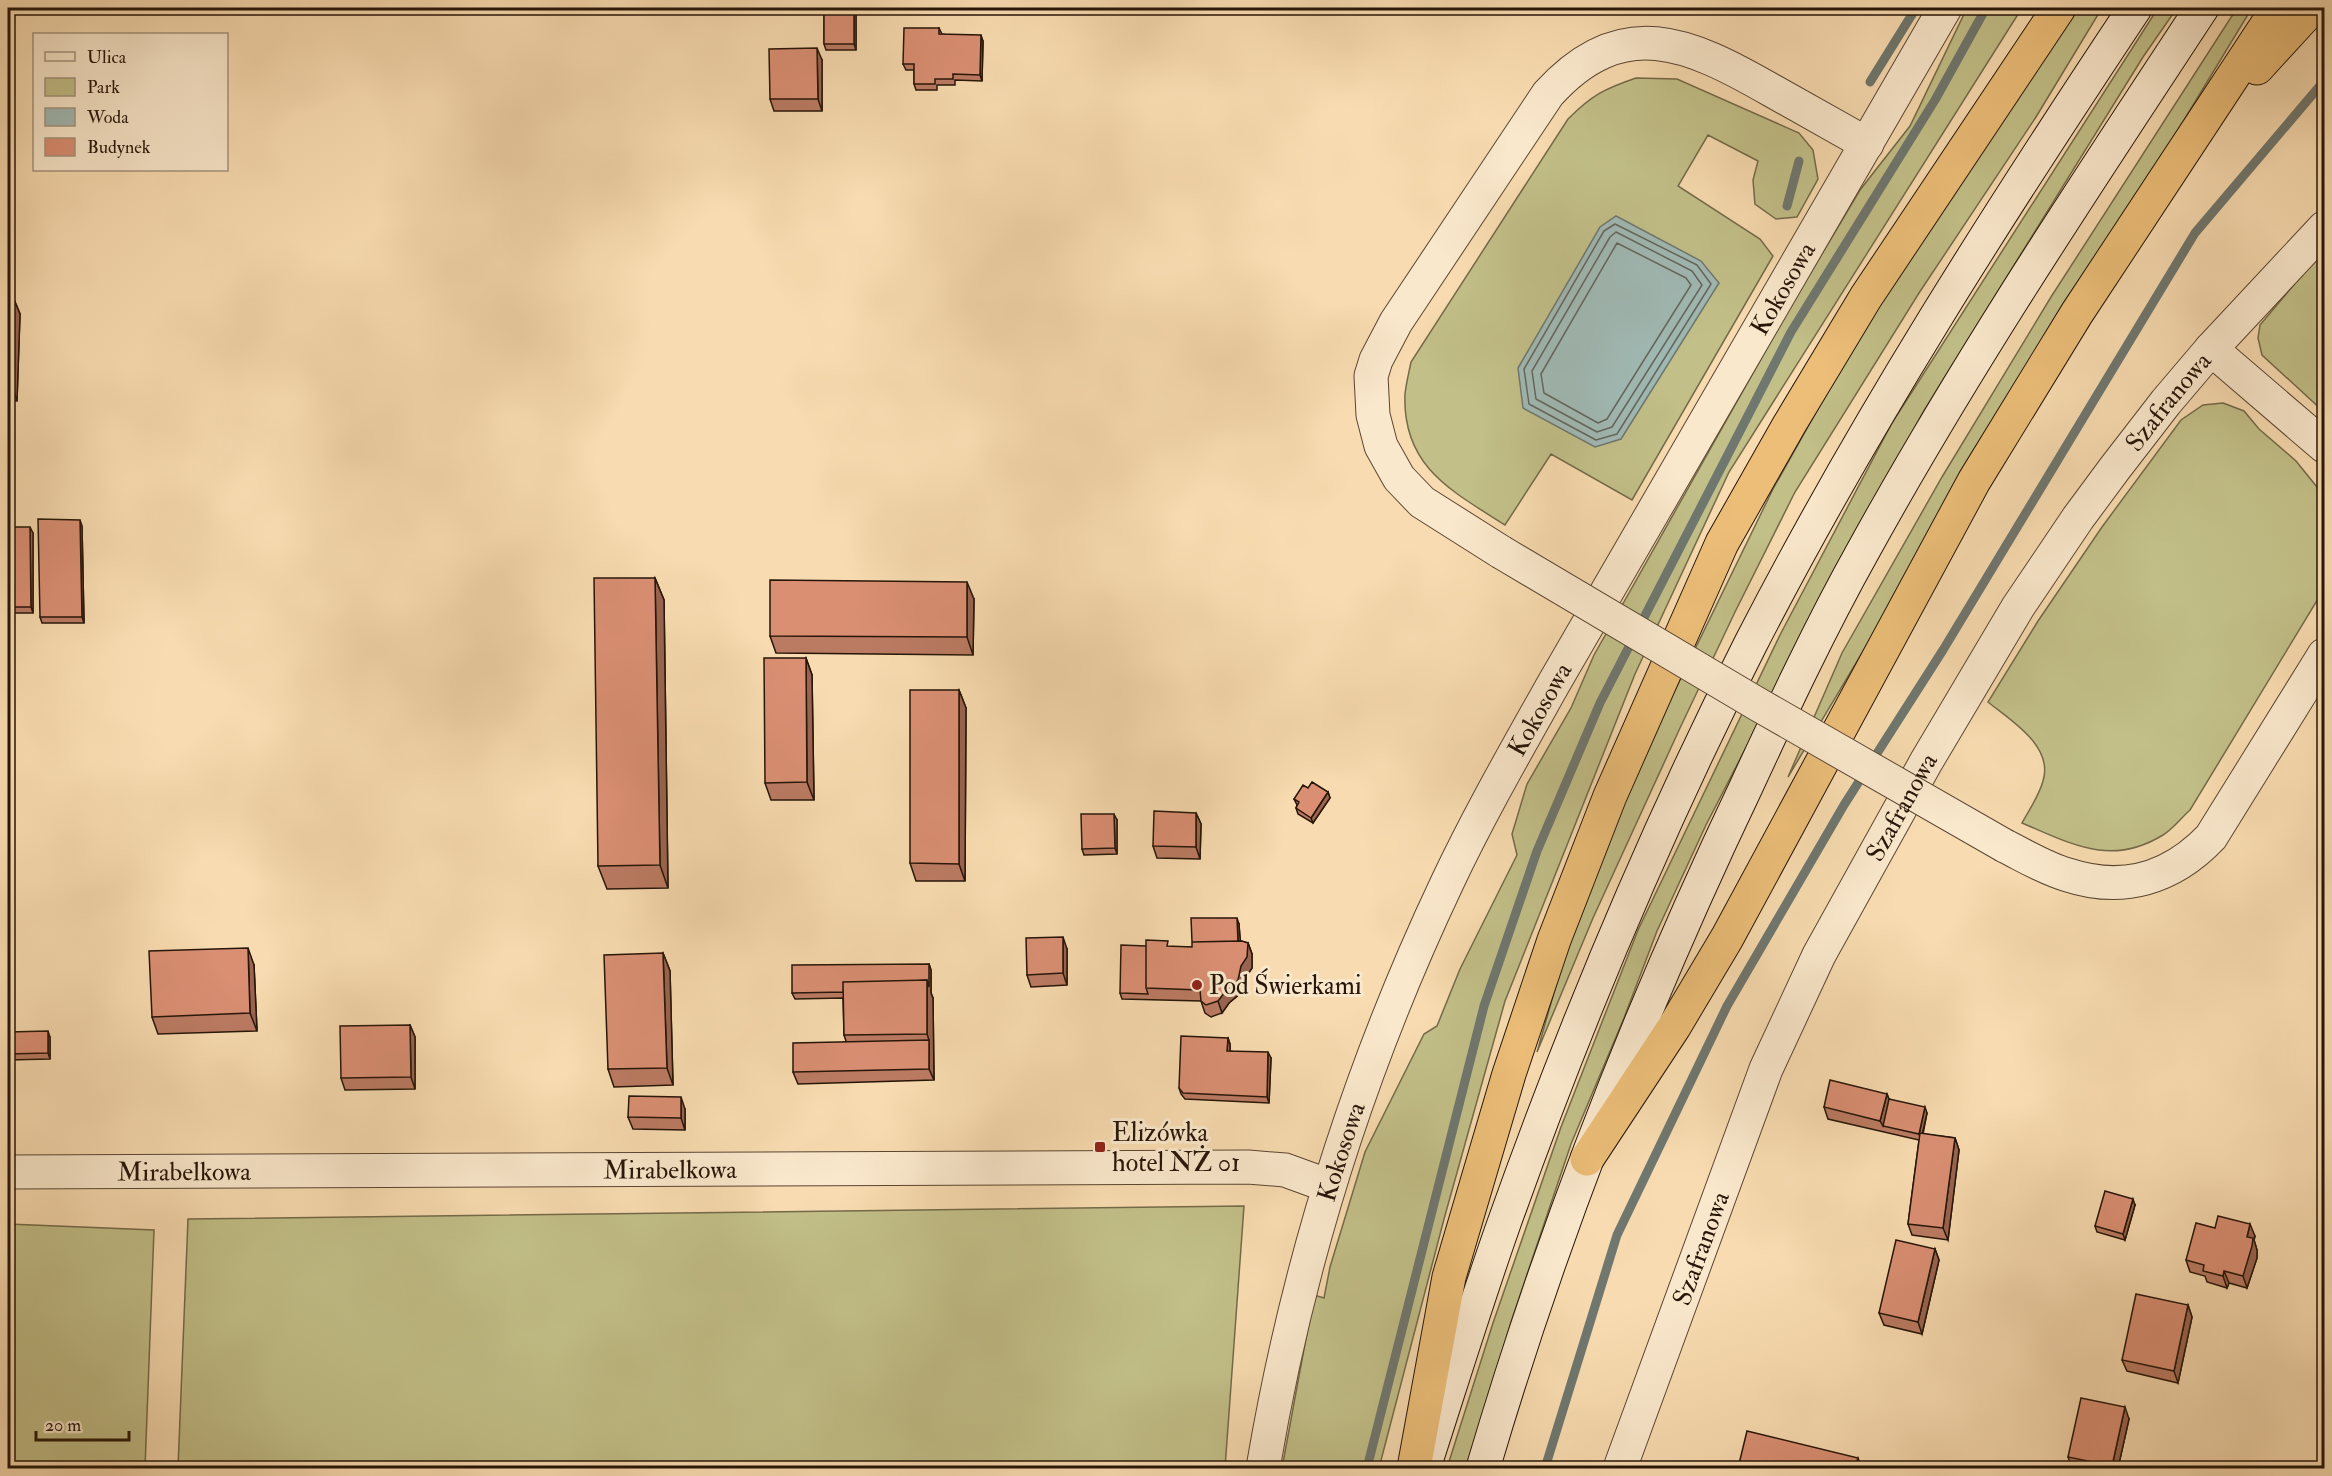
<svg xmlns="http://www.w3.org/2000/svg" width="2332" height="1476" font-family="'IM FELL Double Pica',serif">
<style>
.green{fill:#c2bf88;stroke:#746a48;stroke-width:1.5}
.water{fill:#a0b9b4;stroke:#6f776f;stroke-width:1.5}
.lines{fill:none;stroke-linecap:round;stroke-linejoin:round}
.shore{stroke:#63675e;stroke-width:1.5}
.stream{stroke:#6f776f;stroke-width:9}
.minor-casing{stroke:#5a4632;stroke-width:35}
.tertiary-casing{stroke:#5a4632;stroke-width:35}
.secondary-casing{stroke:#261508;stroke-width:35}
.motorway-casing{stroke:#261508;stroke-width:35}
.minor{stroke:#fae8cc;stroke-width:33}
.tertiary{stroke:#fae8cc;stroke-width:33}
.secondary{stroke:#fae8cc;stroke-width:33}
.motorway{stroke:#ecbe78;stroke-width:33}
.minor-bridge-casing{stroke:#5a4632;stroke-width:35;stroke-linecap:butt}
.minor-bridge{stroke:#fae8cc;stroke-width:33}
.wall{fill:#bb7b63;stroke:#261508;stroke-width:1.5}
.shaded-wall{fill:#996450;stroke:#261508;stroke-width:1.5}
.building{fill:#da8f73;stroke:#261508;stroke-width:1.5}
.poi-dot{fill:#8f2418;stroke:#fae8cc;stroke-width:2}
.labels{text-anchor:middle;stroke-width:6;stroke-linejoin:round;paint-order:stroke}
.street-label{font-size:26px;fill:#261508;stroke:#fae8cc}
.poi-label{font-size:26px;fill:#261508;stroke:#fae8cc;text-anchor:start}
</style>
<rect width="100%" height="100%" fill="#f8dbb0"/>
<filter id="stains"><feTurbulence type="fractalNoise" baseFrequency=".00333" numOctaves="4"/><feColorMatrix values="0 0 0 0 .2 0 0 0 0 .09 0 0 0 0 .02 0 0 0 .5 -.17"/></filter>
<radialGradient id="worn" r=".72"><stop offset=".6" stop-color="#630" stop-opacity="0"/><stop offset="1" stop-color="#630" stop-opacity=".3"/></radialGradient>
<!-- green -->
<path class="green" d="M1967 8H2022L1729 472 1635 674 1505 1001 1444 1219 1379 1468H1282L1314 1295 1324 1298 1330 1267 1365 1152 1424 1034 1437 1026 1460 969 1517 855 1512 834 1527 784 1571 708 1594 655 1792 304 1860 190 1910 126Z
M2074 8H2102L2036 117 1919 293 1795 492 1735 612 1680 728 1593 918 1537 1052 1574 923 1621 801 1773 489 1855 343Z
M2158 8H2177L2143 57 1923 412 1800 643 1706 825 1657 931 1624 1018 1571 1144 1511 1322 1468 1468H1447L1493 1323 1561 1127 1638 930 1781 633 1892 423Z
M2237 8H2252L1952 502 1788 777 1842 653 1942 477 2051 297Z
M1636 78 1677 79 1799 133 1813 150 1818 179 1797 217 1776 219 1755 204 1753 180 1758 161 1708 135 1678 186 1760 239 1773 256 1632 500 1551 454 1505 525C1452 491 1402 467 1405 394 1406 384 1409 372 1411 362L1568 119C1592 95 1604 89 1636 78Z
M2324 252V412L2262 355 2258 338 2260 325 2308 268Z
M2223 403 2244 411 2259 429 2296 461 2321 492 2324 500V589L2190 810C2181 818 2173 829 2163 835 2111 867 2072 844 2022 823 2029 810 2039 796 2043 781 2054 746 2010 720 1988 702L2038 621 2102 527 2181 420 2203 405Z
M1244 1206 1225 1468H178L188 1219Z
M8 1224 154 1230 145 1468H8Z"/>
<!-- water -->
<path class="water" d="M1616 216 1701 261 1719 283 1621 439 1595 447 1523 408 1518 368 1600 227Z"/>
<g class="lines">
<!-- shore -->
<path class="shore" d="M1615 224 1697 265 1711 284 1617 434 1596 440 1529 404 1524 369 1604 231Z
M1616 232 1692 271 1702 285 1612 427 1597 432 1536 399 1532 371 1610 237Z
M1617 243 1686 278 1691 285 1607 419 1598 423 1544 393 1541 374Z"/>
<!-- stream -->
<path class="stream" d="M1870 82 1916 8
M1787 206 1799 161
M1367 1468 1484 1006 1537 851 1600 703 1791 332 1935 100 1986 8
M1545 1468 1617 1235 1727 1006 1844 805 1943 650 2195 233 2324 81"/>
<!-- minor casing -->
<g class="minor-casing">
<g id="minor">
<path d="M2211 349 2324 446"/>
<path d="M1501 552 1422 502 1399 478 1381 446 1373 415 1371 376 1376 360 1396 322 1548 94C1622 12 1689 43 1771 90 1803 108 1835 126 1867 144"/>
<path d="M2005 846C2025 856 2046 869 2068 875 2123 893 2172 878 2211 837L2324 655"/>
<path id="s1" d="M8 1172 1248 1167 1285 1170 1329 1186"/>
<path id="s2" d="M1620 1468 1766 1069 1819 955 1926 762 2018 607 2078 518 2115 468 2166 402 2211 349 2324 228"/>
</g>
</g>
<!-- tertiary casing -->
<g class="tertiary-casing">
<g id="tertiary">
<path id="s3" d="M1263 1468C1297 1266 1359 1069 1447 883 1479 815 1517 749 1554 683L1945 8"/>
</g>
</g>
<!-- secondary casing -->
<g class="secondary-casing">
<path id="secondary" d="M1426 1461C1451 1384 1475 1306 1502 1229 1573 1029 1655 832 1751 643 1864 423 1998 214 2135 8
M1483 1468C1552 1234 1641 1007 1746 787 1783 707 1820 628 1863 551 1966 364 2085 186 2202 8"/>
</g>
<!-- motorway casing -->
<g class="motorway-casing">
<path id="motorway" d="M2257 68 2312 8
M1587 1159 1674 1027 1727 938 1974 481 2077 313 2278 8
M1414 1468 1449 1277 1509 1074 1554 940 1610 796 1722 543 1789 425 1866 297 2059 8"/>
</g>
<!-- minor -->
<use href="#minor" class="minor"/>
<!-- tertiary -->
<use href="#tertiary" class="tertiary"/>
<!-- secondary -->
<use href="#secondary" class="secondary"/>
<!-- motorway -->
<use href="#motorway" class="motorway"/>
<!-- minor-bridge casing -->
<g class="minor-bridge-casing">
<path id="minor-bridge" d="M1501 552 1759 705 2005 846"/>
</g>
<!-- minor-bridge -->
<use href="#minor-bridge" class="minor-bridge"/>
</g>
<!-- wall -->
<path class="wall" d="M824 8H856V50H826L824 44Z
M939 28 942 34 983 41 982 81 955 80V85H937V90H916L914 84V70H906L903 64Z
M822 60V111H774L770 99Z
M8 296 13 297 20 314 17 401 8 400Z
M82 526 84 623H42L40 617Z
M8 527 33 533V613H8Z
M655 578 664 600 668 888 607 889 598 866Z
M974 599 973 655 776 653 770 636Z
M806 658 812 675 814 800H771L765 783Z
M959 690 966 708 965 881H916L910 863Z
M1308 788 1328 792 1330 798 1313 823 1298 814 1296 808 1297 805 1294 799Z
M1196 813 1201 824 1200 859 1157 858 1153 846Z
M1117 820V854L1084 855 1082 849Z
M1239 924 1240 941 1248 943 1252 954V968L1246 977 1242 992 1229 1003 1222 1013 1211 1017 1205 1013 1201 1001 1122 999 1120 993 1170 947H1192Z
M1067 949V985L1031 987 1027 975Z
M663 953 670 971 673 1085 614 1087 608 1069Z
M929 964 931 970V993L933 998 934 1080 798 1084 793 1072 846 1041 844 1035 843 998 795 999 792 993Z
M254 965 257 1031 158 1034 152 1017Z
M410 1025 415 1037V1089L345 1090 341 1078Z
M8 1032 50 1037V1059L8 1060Z
M1228 1038 1230 1044V1051L1271 1058 1269 1103 1185 1099 1181 1094 1179 1088Z
M1887 1094 1889 1099 1927 1113 1923 1134 1955 1138 1959 1150 1948 1240 1912 1235 1908 1224 1919 1140 1828 1119 1824 1107Z
M685 1109V1130L633 1129 628 1117Z
M2135 1205 2125 1240 2097 1232 2095 1226Z
M2215 1228 2255 1236 2254 1240 2257 1250V1258L2247 1288 2229 1283 2227 1288 2207 1282 2205 1276 2190 1272 2186 1260Z
M1935 1249 1939 1260 1922 1334 1884 1325 1879 1313Z
M2188 1305 2192 1317 2178 1383 2127 1371 2122 1360Z
M2129 1419 2118 1468H2072L2068 1457Z"/>
<!-- shaded-wall -->
<path class="shaded-wall" d="M854 8H856V50L854 44Z
M981 35 983 41 982 81 980 75Z
M817 48 822 60V111L818 99Z
M13 297 20 314 17 401 11 383Z
M80 520 82 526 84 623 82 617Z
M30 527 33 533V613L31 607Z
M655 578 664 600 668 888 660 865Z
M967 582 974 599 973 655 967 637Z
M806 658 812 675 814 800 807 782Z
M959 690 966 708 965 881 959 864Z
M1328 792 1330 798 1313 823 1311 818Z
M1196 813 1201 824 1200 859 1196 847Z
M1114 814 1117 820V854L1115 848Z
M1237 918 1239 924 1241 949 1238 943Z
M1063 937 1067 949V985L1063 973Z
M1248 943 1252 954V968L1246 977 1242 992 1229 1003 1222 1013 1218 1001Z
M248 948 254 965 257 1031 250 1013Z
M663 953 670 971 673 1085 667 1068Z
M929 964 931 970V993L933 998 934 1080 929 1069V1040L927 1034V980Z
M410 1025 415 1037V1089L411 1077Z
M48 1031 50 1037V1059L48 1053Z
M1228 1038 1230 1044V1057L1227 1051Z
M1268 1052 1271 1058 1269 1103 1267 1097Z
M1887 1094 1891 1105 1883 1126 1880 1121Z
M681 1097 685 1109V1130L681 1118Z
M1925 1107 1927 1113 1921 1140 1919 1134Z
M1955 1138 1959 1150 1948 1240 1943 1228Z
M2133 1199 2135 1205 2125 1240 2123 1234Z
M2250 1224 2255 1236 2254 1240 2257 1250V1258L2247 1288 2243 1276 2247 1237Z
M1935 1249 1939 1260 1922 1334 1918 1322Z
M2224 1271 2229 1283 2227 1288 2223 1276Z
M2188 1305 2192 1317 2178 1383 2174 1371Z
M2125 1407 2129 1419 2118 1468H2113L2112 1466Z
M1858 1458 1862 1468H1855Z"/>
<!-- building -->
<path class="building" d="M824 8H854V44H824Z
M904 28H939V34L981 35 980 75 953 74V79H935V84H914V64H903Z
M817 48 818 99H770L769 49Z
M8 296 13 297 11 383H8Z
M38 519 80 520 82 617H40Z
M8 527H30L31 607H8Z
M594 578H655L660 865 598 866Z
M770 580 967 582V637L770 636Z
M764 658H806L807 782 765 783Z
M910 690H959V864L910 863Z
M1312 782 1328 792 1311 818 1296 808 1299 802 1294 799 1303 785 1308 788Z
M1154 811 1196 813V847L1153 846Z
M1081 814H1114L1115 848 1082 849Z
M1191 918H1237L1238 941 1192 942Z
M1063 937V973L1027 975 1026 938Z
M1146 940 1168 941 1167 946 1192 947V942L1242 941 1248 943 1247 957 1241 966 1238 980 1225 992 1218 1001 1206 1005 1201 1001 1200 990 1146 988Z
M1121 945 1146 946V988L1148 994 1120 993Z
M248 948 250 1013 152 1017 149 951Z
M663 953 667 1068 608 1069 604 955Z
M929 964V987L927 980 843 982V992L792 993V965Z
M927 980V1034L844 1035 843 982Z
M410 1025 411 1077 341 1078 340 1026Z
M48 1031V1053L8 1054V1032Z
M1181 1036 1228 1038 1227 1051 1268 1052 1267 1097 1183 1093 1179 1088Z
M929 1040V1069L793 1072V1043Z
M1830 1080 1887 1094 1880 1121 1824 1107Z
M629 1096 681 1097V1118L628 1117Z
M1889 1099 1925 1107 1919 1134 1883 1126Z
M1920 1133 1955 1138 1943 1228 1908 1224Z
M2105 1191 2133 1199 2123 1234 2095 1226Z
M2218 1216 2250 1224 2247 1237 2253 1238 2252 1246 2243 1276 2224 1271 2223 1276 2203 1271 2204 1265 2186 1260 2196 1223 2215 1228Z
M1896 1240 1935 1249 1918 1322 1879 1313Z
M2136 1294 2188 1305 2174 1371 2122 1360Z
M2081 1398 2125 1407 2112 1466 2068 1457Z
M1747 1431 1858 1458 1855 1468H1738Z"/>
<!-- markers -->
<g class="poi-dot">
<circle cx="1197" cy="985" r="6"/>
<rect x="1094" y="1141" width="12" height="12" rx="3"/>
</g>
<g class="labels">
<!-- street labels -->
<g class="street-label">
<text dy="9" stroke="none"><textPath href="#s3" startOffset="1298">Kokosowa</textPath></text>
<text dy="9" stroke="none"><textPath href="#s2" startOffset="1206">Szafranowa</textPath></text>
<text dy="9" stroke="none"><textPath href="#s3" startOffset="812">Kokosowa</textPath></text>
<text dy="9" stroke="none"><textPath href="#s2" startOffset="720">Szafranowa</textPath></text>
<text dy="9" stroke="none"><textPath href="#s3" startOffset="326">Kokosowa</textPath></text>
<text dy="9" stroke="none"><textPath href="#s1" startOffset="662">Mirabelkowa</textPath></text>
<text dy="9" stroke="none"><textPath href="#s1" startOffset="176">Mirabelkowa</textPath></text>
<text dy="9" stroke="none"><textPath href="#s2" startOffset="234">Szafranowa</textPath></text>
</g>
<!-- poi labels -->
<g class="poi-label">
<text x="1209" y="994">Pod Świerkami</text>
<text x="1112" y="1141">Elizówka<tspan x="1112" dy="30">hotel NŻ 01</tspan></text>
</g>
</g>
<!-- margin -->
<rect width="2332" height="1476" fill="none" stroke="#f8dbb0" stroke-width="30"/>
<rect x="9" y="9" width="2314" height="1458" fill="none" stroke="#261508" stroke-width="3"/>
<rect x="15" y="15" width="2302" height="1446" fill="none" stroke="#261508" stroke-width="1.5"/>
<!-- legend -->
<rect x="33" y="33" width="195" height="138" fill="#fae8cc" stroke="#a5947e" stroke-width="1.5"/>
<rect x="45" y="52" width="30" height="9" fill="#fae8cc" stroke="#a5947e" stroke-width="1.5"/>
<text x="87" y="63" font-size="18" fill="#261508">Ulica</text>
<rect x="45" y="78" width="30" height="18" fill="#c2bf88" stroke="#a5947e" stroke-width="1.5"/>
<text x="87" y="93" font-size="18" fill="#261508">Park</text>
<rect x="45" y="108" width="30" height="18" fill="#a0b9b4" stroke="#a5947e" stroke-width="1.5"/>
<text x="87" y="123" font-size="18" fill="#261508">Woda</text>
<rect x="45" y="138" width="30" height="18" fill="#da8f73" stroke="#a5947e" stroke-width="1.5"/>
<text x="87" y="153" font-size="18" fill="#261508">Budynek</text>
<!-- scale -->
<path d="M36 1431v9h93v-9" fill="none" stroke="#261508" stroke-width="3"/>
<text x="45" y="1431" font-size="18" fill="#261508" stroke="#fae8cc" stroke-width="4.5" paint-order="stroke">20 m</text>
<rect width="100%" height="100%" filter="url(#stains)"/>
<rect width="100%" height="100%" fill="url(#worn)"/>
</svg>
